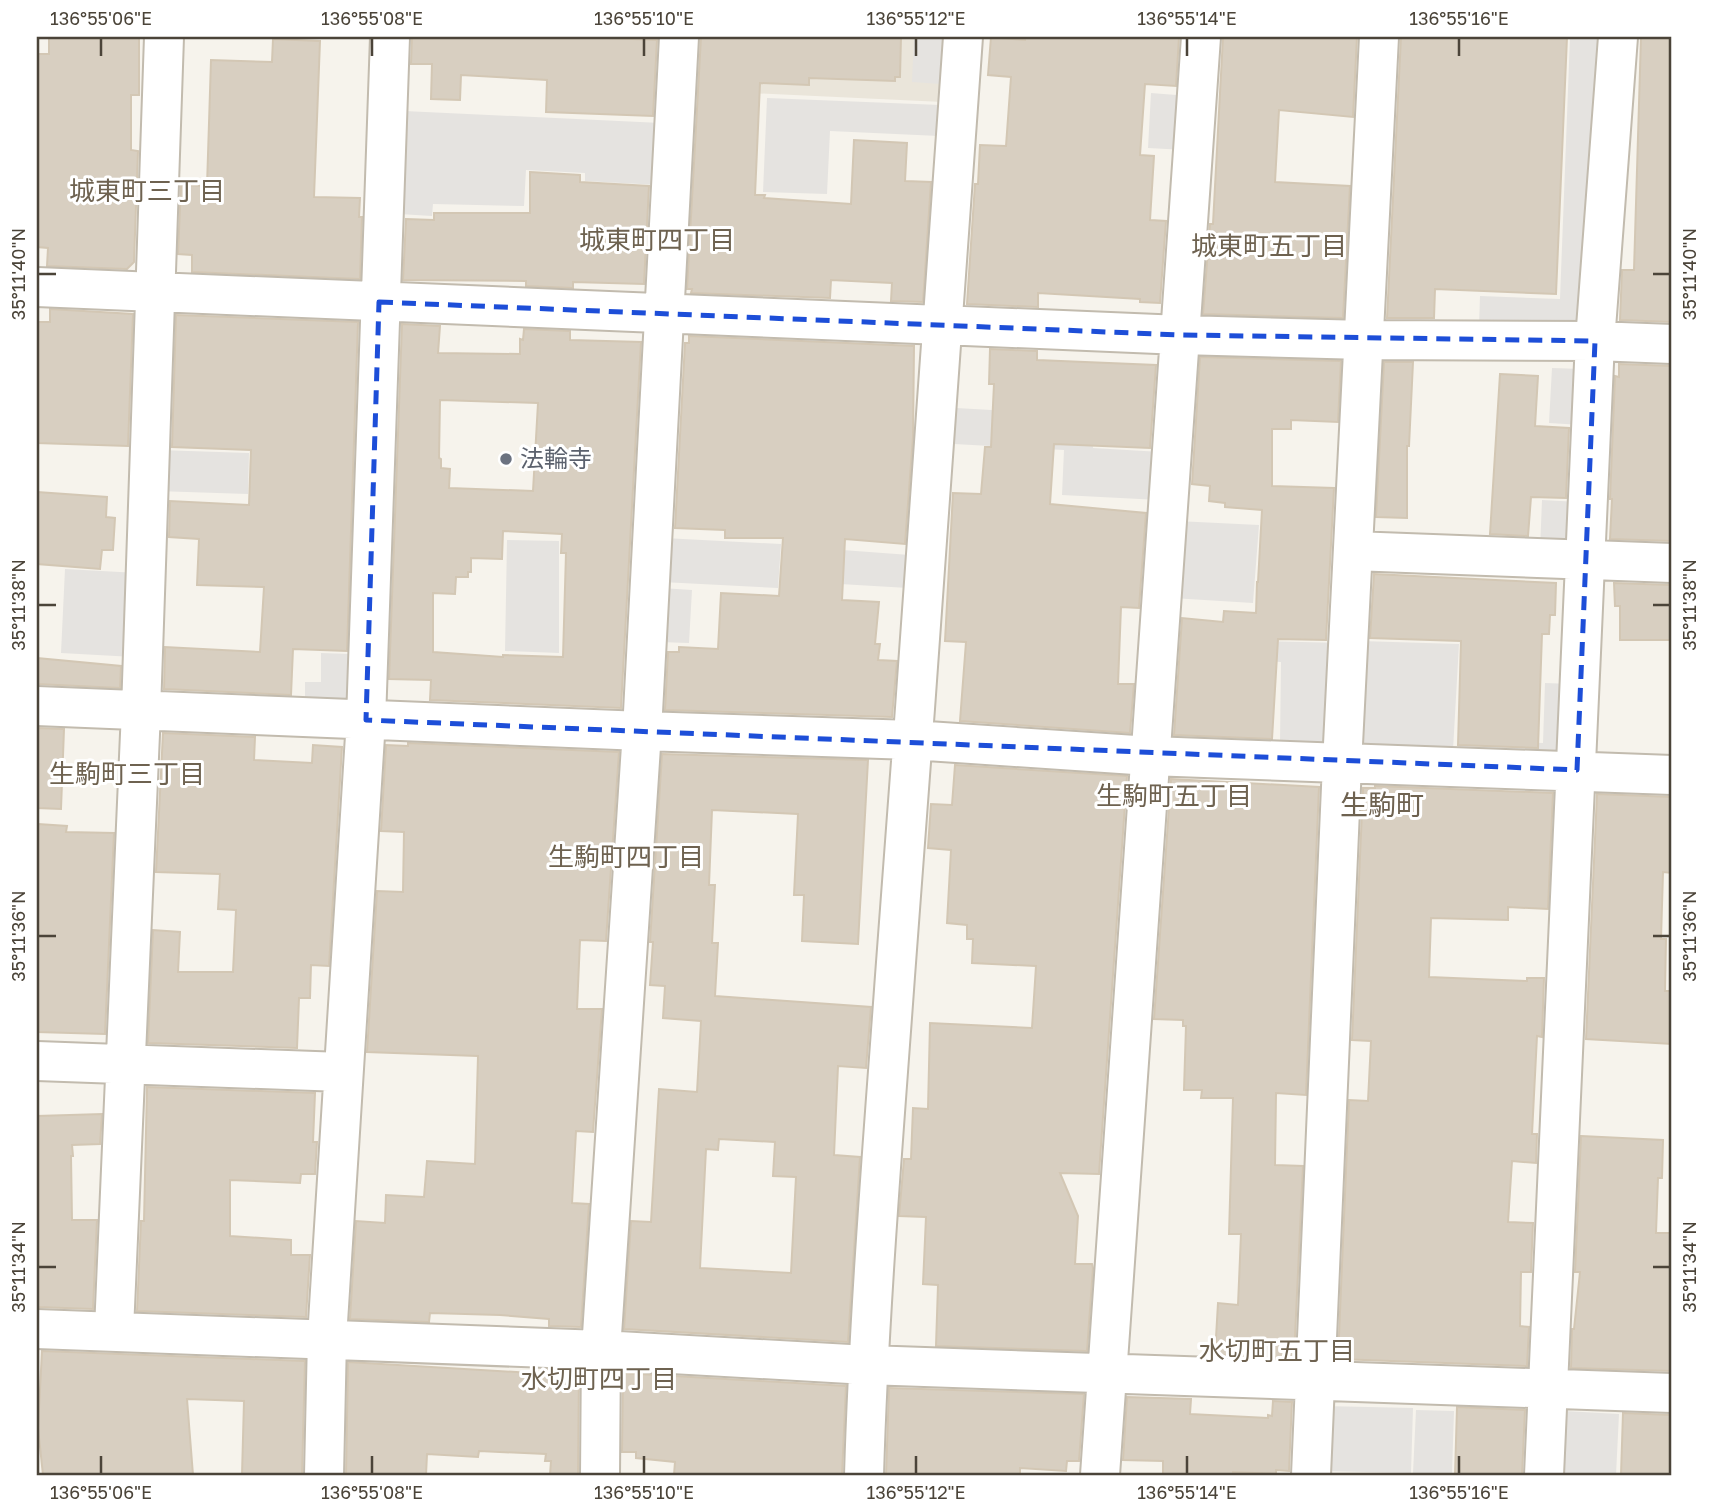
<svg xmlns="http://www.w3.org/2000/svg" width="1709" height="1512" font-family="'Golos Text','Noto Sans JP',sans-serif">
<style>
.residential{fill:#eae5da}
.parking{fill:#e5e3e0}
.building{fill:#d8cfc1;stroke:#d3c7b4;stroke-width:2;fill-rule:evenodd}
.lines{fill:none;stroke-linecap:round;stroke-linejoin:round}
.minor-casing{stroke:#c2bbae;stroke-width:42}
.minor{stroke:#fff;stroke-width:38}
.marked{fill:none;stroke:#1d4ed8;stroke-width:5;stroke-dasharray:14 9;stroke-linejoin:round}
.ticks{fill:none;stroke:#4b4439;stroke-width:2.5}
.worship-dot{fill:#6b7280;stroke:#fff;stroke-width:2.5}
.labels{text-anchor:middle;stroke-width:6;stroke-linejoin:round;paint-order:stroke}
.worship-label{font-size:24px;fill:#5b616d;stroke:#fff;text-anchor:start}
.neighbourhood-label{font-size:26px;fill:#6e6250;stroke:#fff}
.quarter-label{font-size:28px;fill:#6e6250;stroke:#fff}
.neatline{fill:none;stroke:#4b4439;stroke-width:2.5}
.ticks-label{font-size:18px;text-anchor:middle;fill:#4b4439}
</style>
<rect width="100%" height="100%" fill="#f6f3ec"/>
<!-- residential -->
<path class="residential" d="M686 37H946L943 102 684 90Z"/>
<!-- parking -->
<path class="parking" d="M914 37H942L940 84 912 82Z
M1570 37H1599L1587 332 1479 327 1480 296 1560 299Z
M1151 93 1189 96 1185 150 1148 148Z
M767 98 940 105 939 136 830 131 827 194 763 192Z
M404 111 661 123 659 185 585 181V173L526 170 524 206 433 204 432 216 399 214Z
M1552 368 1583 369 1581 425 1549 423Z
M956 408 1094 416 1093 448 1161 452 1159 500 1062 495 1064 450 954 444Z
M158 450 249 453 248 494 156 491Z
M1542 500 1579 502 1578 552 1540 550Z
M1177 521 1259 525 1253 603 1172 598Z
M664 538 781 544 778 588 662 582Z
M507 540 559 541V653L505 651Z
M842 550 910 555 908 588 840 584Z
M65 569 138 573 134 657 61 653Z
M661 588 692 590 689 643 658 642Z
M1265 641 1343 643 1339 746 1280 743 1281 662 1264 661Z
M1360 641 1459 644 1453 750 1353 745Z
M321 653 351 654 349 705 305 704V682H321Z
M1545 683 1571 684 1568 758 1457 752 1459 741 1543 743Z
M1324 1406 1413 1408 1411 1473 1323 1471Z
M1416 1410 1454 1411 1452 1474 1413 1473Z
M1564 1411 1619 1414 1616 1475H1561Z"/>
<!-- building -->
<path class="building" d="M49 37H139V95H131V150L138 151 134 262 127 269 47 266 48 248 37 247V54H49Z
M412 37H582L657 40 653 116 546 112 547 80 461 75 460 100 431 99 432 64H411Z
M701 37H901L900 77H895V81L809 78V85L760 83 755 195H765L764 198 851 204 854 140 907 143 905 181 931 182 923 302 891 301 892 283 831 280 830 298 691 293 692 289H687Z
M991 37 1025 40V37H1179L1176 86 1145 84 1140 155 1154 156 1150 220 1166 221 1160 303 1140 302V299L1038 293V307L967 304 975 184H978L980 145 1006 146 1011 77 988 75Z
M1223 37H1357L1353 117 1279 110 1275 182 1350 186 1343 318 1203 314 1210 224H1213Z
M1401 37H1567L1556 294 1435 289 1434 318H1387Z
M1641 37H1672V322L1620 320 1622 270H1634Z
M273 39 320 41 314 197 360 198 359 217H362L360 279 192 272V255L178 254 181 185 207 186 211 60 272 62Z
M530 172 580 175V182L649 186 644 284 573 282V288L526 286V281L403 280 406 219 434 220V213H530Z
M50 309 133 314 128 446 37 443V322H50Z
M176 315 358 322 347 651 293 649 291 695 164 689 165 647 260 652 264 587 197 585 199 539 169 537 170 501 249 505 251 450 172 447Z
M402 324 440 326 438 353 520 354V339L523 340 524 329 570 331V340L641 342 621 708 430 700 431 680 389 679ZM440 400 538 403 533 491 449 488 450 469 441 468V459L439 458ZM503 531 562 534 561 553H566L563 657 503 655V657L433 652V593L455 594 456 577H468V572H471V558L502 559Z
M689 336 914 346 913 437 905 544 845 539 842 600 879 602 875 644H880L878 660 897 661 892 717 665 710 668 652H679V647L718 649 721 593 779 596 783 538H725V530L675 528 685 343H689Z
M990 349 1037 351V360L1156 365 1150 448 1054 444 1050 504 1146 513 1139 608 1121 607 1118 684H1134L1130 733 960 721 966 642 945 641 953 493 981 494 985 447H991L994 384H989Z
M1200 357 1341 361 1338 422 1291 420V429H1272V486L1334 488 1326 640 1278 639 1272 739 1174 735 1182 618 1223 622 1224 611 1256 613 1257 582H1258L1262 510 1225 507V503L1209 501 1210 486 1192 484Z
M1384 362H1413L1409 446H1407V518L1376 517Z
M1619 364 1672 366V541L1610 539 1612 499H1610L1615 376 1619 377Z
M1500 374 1538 376 1535 426 1569 428 1566 498 1531 497 1528 536 1490 534Z
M37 492 107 497 106 517 115 518 113 550H102L100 569 37 564Z
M1374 574 1556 583 1555 615H1550L1549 634H1542L1538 748 1458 745 1461 641 1370 638Z
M1614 583 1672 585V640H1620V606H1615Z
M37 658 121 666 120 688 37 684Z
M37 728 64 729 61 809 37 808Z
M163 733 255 737 254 760 312 763 313 745 342 747 329 966 311 965 310 998H299L297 1048 148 1043 153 930 180 932 178 972H233L236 910 218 909 220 874 156 872Z
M408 743 619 752 606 941 580 940 577 1009H602L593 1132 576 1131 572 1203 589 1204 581 1327 549 1326V1319L500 1315 430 1313 429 1322 350 1319 356 1221 385 1223 386 1195 424 1197 427 1161 475 1164 478 1056 367 1052 377 891 403 892 404 832 381 831 386 745 408 746Z
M662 754 868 760 858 944 802 941 804 895H794L798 814 712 810 709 885H715L712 943H718L715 996 871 1007 866 1068 838 1066 834 1155 860 1157 848 1342 624 1329 631 1221 651 1222 659 1089 697 1092 701 1021 663 1018 665 986 650 985 653 942H650ZM719 1139 775 1142 773 1176 796 1177 791 1273 700 1268 706 1149 718 1150Z
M955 765 1127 776 1099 1174 1060 1173 1078 1216 1075 1264H1092L1093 1268 1087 1351 936 1346 938 1285 923 1284 926 1217 899 1216 904 1159H911L913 1108 928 1109 930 1023 1032 1028 1036 966 972 963 973 939H967V925L947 923 951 850 928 848 931 804 952 805Z
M1171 779 1319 787 1306 1095 1276 1093 1275 1165 1303 1166 1294 1358 1215 1355 1218 1303 1238 1305 1241 1234H1229L1233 1098H1201L1202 1090H1184L1186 1026H1183V1020L1154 1019Z
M1375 786 1553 793 1548 909 1508 907V920L1431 918 1429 977 1527 981V978H1544L1542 1037 1537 1036 1532 1134H1537L1536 1163 1512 1161 1508 1222 1533 1223 1531 1272H1521L1520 1326 1529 1327 1527 1366 1338 1359 1349 1100 1368 1101 1371 1041 1352 1040 1363 788H1375Z
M1597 794 1672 797V873L1663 872 1661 939H1666L1665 991H1672V1044L1586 1039Z
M38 824 67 826 66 832 114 833 105 1034 37 1032Z
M147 1087 315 1093 313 1142H317L315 1174H301L300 1183 230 1180V1236L291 1240V1255H310L306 1317 137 1311 141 1221H144Z
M102 1114 100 1144 72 1145 73 1156H71L72 1220H97L93 1309 37 1307V1116Z
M1581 1136 1663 1140 1662 1178H1658L1656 1233H1672V1371L1571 1368 1572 1329H1574L1580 1272H1575Z
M42 1351 305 1361 302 1475H242L244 1401 187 1399 193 1475H43L38 1428Z
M348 1362 548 1374V1370L579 1371 578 1475H550L551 1461H545L546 1454 479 1451 478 1457 427 1454 426 1475H346Z
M623 1373 846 1386 842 1475H674L675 1462 636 1458V1452H622Z
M889 1388 1084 1394 1079 1461H1067L1066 1471 1020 1468V1475H886Z
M1127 1397 1191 1399 1190 1414 1268 1418V1415L1272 1416 1273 1401 1292 1402 1289 1471 1276 1470V1474L1233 1472V1475H1163V1461L1123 1460Z
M1457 1407 1525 1410 1522 1475H1455Z
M1623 1413 1672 1415V1475H1621Z"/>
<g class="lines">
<!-- minor casing -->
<g class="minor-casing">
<path id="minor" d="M37 287 1181 335 1365 340 1595 341 1672 344
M1353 551 1672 563
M37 706 642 731 912 740 1150 756 1672 775
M37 1061 342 1072
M37 1329 601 1350 867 1365 1672 1393
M114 1330 141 711 164 37
M324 1475 327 1338 366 720 390 37
M600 1475 601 1350 642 731 679 37
M864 1475C869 1309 883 1143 895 976 918 663 943 350 963 37
M1100 1475 1201 37
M1311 1475 1342 764 1379 37
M1544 1475 1595 341 1618 37"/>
</g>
<!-- minor -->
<use href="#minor" class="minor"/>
</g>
<!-- marked area -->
<path class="marked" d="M379 302 1181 335 1595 341 1577 770 366 720Z"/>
<!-- ticks -->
<path class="ticks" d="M101 38V56M372 38V56M644 38V56M916 38V56M1187 38V56M1459 38V56M38 274H56M1653 274H1670M38 605H56M1653 605H1670M38 936H56M1653 936H1670M38 1267H56M1653 1267H1670M101 1456V1474M372 1456V1474M644 1456V1474M916 1456V1474M1187 1456V1474M1459 1456V1474"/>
<!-- markers -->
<circle class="worship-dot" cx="506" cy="459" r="7"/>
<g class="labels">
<!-- worship labels -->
<g class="worship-label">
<text x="520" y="467">法輪寺</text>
</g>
<!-- neighbourhood labels -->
<g class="neighbourhood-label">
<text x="147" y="200">城東町三丁目</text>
<text x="657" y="249">城東町四丁目</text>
<text x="1269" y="255">城東町五丁目</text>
<text x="127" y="783">生駒町三丁目</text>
<text x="1174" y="805">生駒町五丁目</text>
<text x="626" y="866">生駒町四丁目</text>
<text x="1277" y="1360">水切町五丁目</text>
<text x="599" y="1388">水切町四丁目</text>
</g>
<!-- quarter labels -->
<g class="quarter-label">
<text x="1382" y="815">生駒町</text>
</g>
</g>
<!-- border -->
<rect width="1709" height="1512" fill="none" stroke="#ffffff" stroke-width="77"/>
<rect x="38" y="38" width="1632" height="1436" class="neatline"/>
<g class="ticks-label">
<text x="101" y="25">136°55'06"E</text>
<text x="372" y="25">136°55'08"E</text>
<text x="644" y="25">136°55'10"E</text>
<text x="916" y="25">136°55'12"E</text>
<text x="1187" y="25">136°55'14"E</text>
<text x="1459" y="25">136°55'16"E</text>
<text transform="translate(19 274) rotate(-90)" y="6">35°11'40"N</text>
<text transform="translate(1690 274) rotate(-90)" y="6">35°11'40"N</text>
<text transform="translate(19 605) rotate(-90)" y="6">35°11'38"N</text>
<text transform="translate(1690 605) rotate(-90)" y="6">35°11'38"N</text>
<text transform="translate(19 936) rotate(-90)" y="6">35°11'36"N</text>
<text transform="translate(1690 936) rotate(-90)" y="6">35°11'36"N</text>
<text transform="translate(19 1267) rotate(-90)" y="6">35°11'34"N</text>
<text transform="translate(1690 1267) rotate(-90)" y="6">35°11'34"N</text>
<text x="101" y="1499">136°55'06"E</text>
<text x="372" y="1499">136°55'08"E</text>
<text x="644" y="1499">136°55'10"E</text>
<text x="916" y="1499">136°55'12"E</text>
<text x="1187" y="1499">136°55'14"E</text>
<text x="1459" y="1499">136°55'16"E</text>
</g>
</svg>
